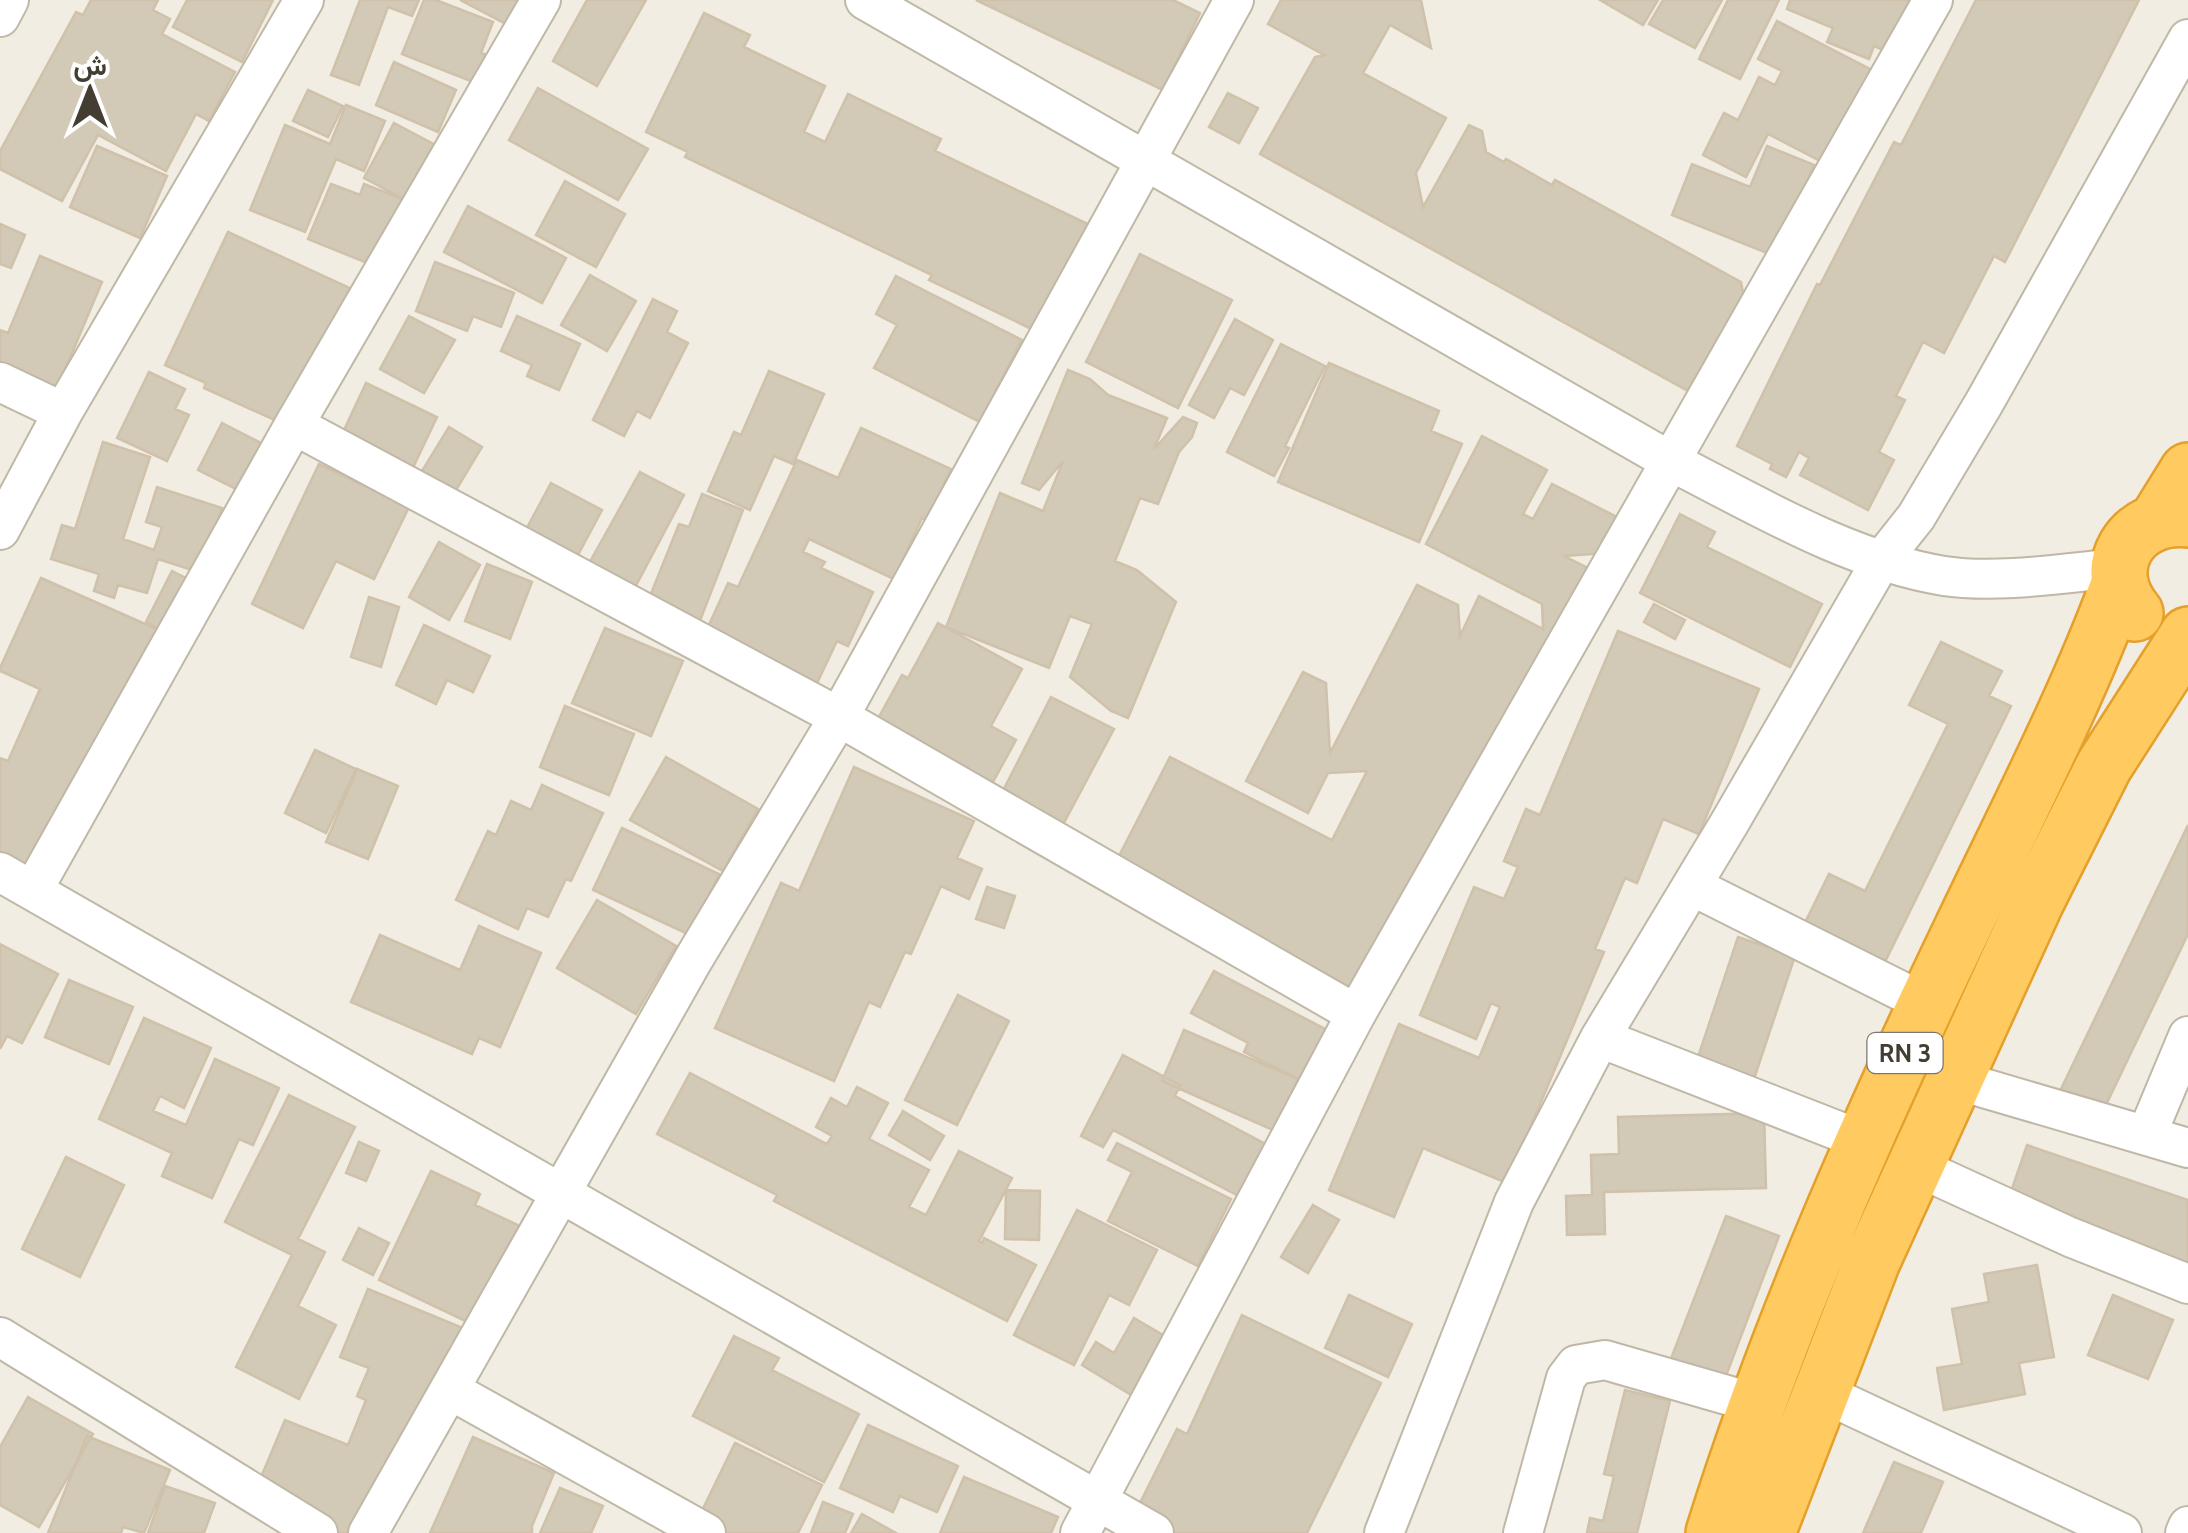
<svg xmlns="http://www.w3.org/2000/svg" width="2188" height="1533" font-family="Cabin,Vazirmatn,sans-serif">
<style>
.building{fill:#d3c9b7;stroke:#cfc1aa;stroke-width:2.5}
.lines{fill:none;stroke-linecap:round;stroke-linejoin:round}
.street-casing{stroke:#c0b8a7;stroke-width:42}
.highway-casing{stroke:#e4a02a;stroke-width:60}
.street{stroke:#fff;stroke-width:38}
.highway{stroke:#ffcb60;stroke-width:55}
.labels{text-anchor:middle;stroke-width:10;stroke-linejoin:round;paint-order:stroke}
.shield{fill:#fff;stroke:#7b7770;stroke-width:2.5}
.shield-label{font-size:25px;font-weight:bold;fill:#433d32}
</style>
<rect width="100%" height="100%" fill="#f2ede2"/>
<!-- building -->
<path class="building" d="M91 0H158L153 10 170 19 162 34 235 72 209 121 196 114 166 171 98 135 62 201 0 169V151L76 12 83 15Z
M187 0H273L242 62 173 27Z
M360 0H419L412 16 388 7 359 85 331 75Z
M424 0H436L493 22 481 53 490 56 478 84 402 54Z
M460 0H523L510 26Z
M587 0H646L597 86 553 61Z
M976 0H1173L1200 13 1163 90Z
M1281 0H1421L1431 48 1390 25 1363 73 1446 118 1416 173 1423 207 1469 125 1482 131 1486 152 1504 162 1506 159 1552 185 1555 180 1741 282 1744 298 1694 388 1686 390 1260 154 1315 57 1324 55 1268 24Z
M1600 0H1658L1643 25Z
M1663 0H1722L1695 48 1649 24Z
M1728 0H1779L1740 79 1699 59Z
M1790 0H1916L1893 54 1874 46 1869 59 1827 42 1833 28 1787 9Z
M1976 0H2139L2005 262 1994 256 1944 353 1923 342 1896 396 1905 400 1879 452 1894 460 1868 510 1800 475 1809 458 1799 452 1786 477 1770 469 1772 464 1737 446 1817 284 1820 285 1894 142 1901 145Z
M704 13 750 35 744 47 825 86 804 132 825 142 848 94 941 139 935 151 1090 225 1038 332 929 280 932 275 685 157 688 152 646 132Z
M1777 21 1872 70 1828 165 1768 134 1746 177 1703 155 1724 113 1738 120 1759 77 1775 85 1782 71 1758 59Z
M394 62 456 90 438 132 376 105Z
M538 88 648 149 618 200 509 140Z
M308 90 343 106 328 137 293 121Z
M1228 93 1258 108 1239 143 1209 127Z
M346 105 385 121 364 171 336 159 305 232 250 210 285 125 330 144Z
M394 123 443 149 413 204 364 178Z
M97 146 167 176 140 238 70 207Z
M1767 146 1814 165 1777 257 1672 215 1692 164 1750 187Z
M565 181 625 214 596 267 536 235Z
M331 184 360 195 364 184 405 200 377 267 308 239Z
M468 206 566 258 542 303 444 252Z
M0 224 25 235 11 268 0 264Z
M228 232 352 289 288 426 204 388 206 383 165 365Z
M1140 254 1232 300 1178 408 1086 362Z
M40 256 102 282 50 405 0 384V330L8 333Z
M435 262 514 293 501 327 473 316 467 331 416 311Z
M590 275 636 301 607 351 561 325Z
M896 276 1022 340 980 422 874 368 897 325 876 314Z
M653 299 677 311 667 332 688 343 650 418 637 411 624 436 593 420Z
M409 316 455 340 424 393 380 369Z
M517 316 580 344 559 390 527 376 532 365 501 351Z
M1235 319 1273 340 1244 395 1230 388 1214 418 1189 405Z
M1281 344 1325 366 1285 446 1289 448 1274 476 1227 452Z
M1329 363 1439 411 1431 431 1462 444 1419 542 1278 482Z
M1068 370 1090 379 1108 395 1167 418 1154 449 1183 417 1197 423 1192 437 1179 452 1158 504 1140 498 1115 561 1137 570 1176 602 1128 718 1111 711 1070 677 1092 624 1070 616 1049 668 946 627 1000 493 1043 511 1063 461 1039 490 1022 483Z
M769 371 824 394 793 464 774 456 750 510 708 491 734 432 741 435Z
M149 372 185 389 175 409 189 415 167 461 117 438Z
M366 383 437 417 409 476 338 443Z
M222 423 265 445 242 492 198 470Z
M449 427 482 447 450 500 417 479Z
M861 428 951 469 927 521 922 518 894 579 809 539 803 552 825 562 821 568 873 592 848 646 837 641 810 698 699 647 728 583 738 587 797 460 838 478Z
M1482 436 1547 470 1523 514 1533 519 1552 484 1623 520 1606 553 1564 556 1588 568 1355 1020 1104 885 1170 757 1332 840 1367 771 1328 773 1308 813 1246 781 1303 672 1326 683 1330 753 1417 585 1458 605 1460 636 1479 596 1543 629 1542 604 1426 544Z
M103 442 150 457 123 539 154 550 162 527 146 522 157 487 222 508 201 573 158 559 147 593 118 585 114 598 94 591 99 574 51 559 62 525 75 529Z
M319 464 409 507 374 579 336 561 303 628 252 604Z
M640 472 684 495 623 610 577 585Z
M551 483 602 510 565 579 514 552Z
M702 494 743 510 694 636 642 616 679 524 689 527Z
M1680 514 1715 532 1707 547 1822 604 1790 667 1640 593Z
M439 542 480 565 449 620 409 597Z
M487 564 532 582 510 639 465 621Z
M172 571 194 582 168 633 146 622Z
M41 578 161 631 48 883 0 862V758L8 761 40 689 0 671V668Z
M369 597 399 607 381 667 351 657Z
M1654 604 1685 620 1675 639 1644 622Z
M938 623 1022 669 991 726 1016 740 977 811 862 748 902 675 908 678Z
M424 625 490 656 473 692 447 680 436 704 396 685Z
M605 628 683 661 651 736 572 703Z
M1618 631 1759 689 1699 834 1663 819 1637 883 1625 878 1595 949 1604 952 1507 1183 1423 1148 1394 1217 1329 1190 1399 1024 1479 1058 1500 1007 1491 1003 1476 1039 1420 1015 1474 887 1504 899 1518 867 1504 861 1526 809 1540 815Z
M1941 642 2002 671 1989 696 2011 706 1877 978 1797 939 1829 874 1865 891 1948 724 1909 705Z
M1051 697 1114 729 1051 847 990 816Z
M565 706 634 734 609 795 540 767Z
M315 750 356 769 326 833 285 813Z
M666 757 758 809 723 871 630 820Z
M854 767 974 821 957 858 982 869 969 899 941 886 911 954 905 952 880 1007 869 1002 834 1081 715 1028 781 883 799 891Z
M357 769 398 786 368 859 326 842Z
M542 785 603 813 571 881 566 879 548 917 527 908 518 929 456 900 488 831 496 835 511 801 531 810Z
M2188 825V934L2092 1134 2049 1114Z
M622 828 719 874 690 935 593 890Z
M987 887 1015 896 1004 928 976 919Z
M597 900 676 946 636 1014 557 968Z
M479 926 541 953 500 1047 479 1038 472 1054 351 1002 380 935 460 970Z
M1738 937 1795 956 1747 1100 1690 1081Z
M0 944 58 974 22 1043 7 1036 0 1049Z
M1214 971 1331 1032 1304 1082 1244 1052 1248 1043 1191 1013Z
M69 980 133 1007 109 1064 45 1037Z
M958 995 1009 1021 957 1125 905 1100Z
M144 1018 211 1048 184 1108 160 1096 153 1111 186 1125 215 1059 279 1088 253 1145 239 1139 212 1198 162 1176 172 1153 99 1119Z
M1184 1030 1298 1079 1275 1131 1162 1081Z
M1123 1055 1180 1085 1175 1096 1279 1151 1252 1203 1113 1130 1103 1147 1081 1136Z
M690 1073 827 1144 832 1136 816 1127 831 1098 847 1107 857 1087 888 1103 869 1139 929 1170 909 1207 926 1215 959 1151 1012 1178 979 1241 982 1243 984 1238 1036 1265 1007 1321 774 1201 777 1195 657 1134Z
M289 1095 355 1127 298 1239 325 1252 298 1306 336 1325 299 1399 236 1367 292 1255 225 1222Z
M903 1111 944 1136 930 1160 889 1135Z
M1764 1113 1766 1188 1604 1192 1605 1234 1567 1235 1566 1196 1592 1195 1591 1155 1619 1154 1618 1117Z
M359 1142 379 1151 366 1181 346 1173Z
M1117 1143 1231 1199 1198 1266 1108 1221 1132 1172 1108 1160Z
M2027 1145 2188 1200V1279L2003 1215Z
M66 1157 124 1185 80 1277 22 1249Z
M431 1171 480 1194 475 1205 524 1228 476 1326 379 1280Z
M1006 1190 1040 1191 1039 1240 1005 1239Z
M1313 1205 1339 1220 1308 1273 1281 1257Z
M1077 1210 1157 1250 1129 1305 1109 1295 1074 1365 1014 1335Z
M1726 1216 1779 1236 1721 1389 1667 1369Z
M359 1228 389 1243 373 1275 343 1260Z
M2037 1265 2054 1357 2019 1363 2025 1394 1944 1410 1937 1368 1962 1364 1952 1309 1989 1302 1984 1274Z
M368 1289 465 1329 403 1476 382 1468 357 1528 363 1533H311L248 1508 285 1420 348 1445 366 1400 357 1396 369 1368 340 1357Z
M1349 1295 1412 1324 1388 1377 1325 1348Z
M2113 1295 2173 1320 2148 1379 2088 1355Z
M1242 1315 1381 1383 1307 1533H1176L1135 1513 1177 1429 1187 1434Z
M1134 1318 1168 1338 1133 1396 1082 1365 1096 1342 1114 1353Z
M734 1336 779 1358 772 1370 859 1414 824 1482 693 1416Z
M1625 1390 1670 1401 1637 1533H1587L1590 1518 1603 1521 1614 1476 1604 1474Z
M28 1397 93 1434 39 1527 0 1505V1447Z
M868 1425 958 1466 937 1512 900 1496 893 1512 840 1488Z
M87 1436 170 1470 144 1533 123 1527 121 1533H48Z
M473 1437 554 1473 532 1526V1533H430Z
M735 1443 822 1485 798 1533H711L695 1525Z
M1894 1462 1943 1482 1921 1533H1863Z
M964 1477 1058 1517 1051 1533H940Z
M165 1486 215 1503 204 1533H148Z
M560 1488 603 1506 591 1533H540Z
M823 1502 853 1514 845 1533H811Z
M862 1514 896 1533H851Z"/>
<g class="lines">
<!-- street casing -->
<g class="street-casing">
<path id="street" d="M865 0 1670 461C1757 505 1847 560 1944 576 1996 584 2066 573 2119 568
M0 17 9 0
M0 382 63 412
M294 425 839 717 1356 1014
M0 530 63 412 304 0
M0 872 1154 1533
M1692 886 1927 1004
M33 890 294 425 541 0
M1600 1038 1864 1141
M1953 1079 2188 1148
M2147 1134 2188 1036
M1915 1166 2070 1237 2188 1284
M0 1337 318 1533
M450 1390 706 1533
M1821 1392 2122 1533
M368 1533 693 960 839 717 1234 0
M1080 1533 1356 1014 1933 0
M1384 1533 1514 1202 1600 1038 1730 822 1881 561 1916 517 1984 403 2188 39
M1523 1533 1566 1378 1576 1365 1605 1360 1758 1404
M2185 1533 2188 1526"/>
</g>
<!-- highway casing -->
<g class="highway-casing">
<path id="highway" d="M2157 521 2188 471
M2135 613C2097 568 2131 513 2188 519
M1714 1533C1779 1325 1868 1125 1962 929 2016 815 2075 703 2119 584
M1767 1533 1872 1261 2035 903 2104 766 2188 635"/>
</g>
<!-- street -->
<use href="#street" class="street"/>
<!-- highway -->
<use href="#highway" class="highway"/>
</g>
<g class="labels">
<!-- shield labels -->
<rect class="shield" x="1867.5" y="1033" width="75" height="40" rx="8"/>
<g class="shield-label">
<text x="1905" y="1062">RN 3</text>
</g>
</g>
<!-- north arrow -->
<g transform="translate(90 90)" stroke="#ffffff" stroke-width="8" paint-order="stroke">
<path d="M0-8L18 38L0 25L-18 38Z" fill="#433d32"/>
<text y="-15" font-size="28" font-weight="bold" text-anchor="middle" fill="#433d32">ش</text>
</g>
</svg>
